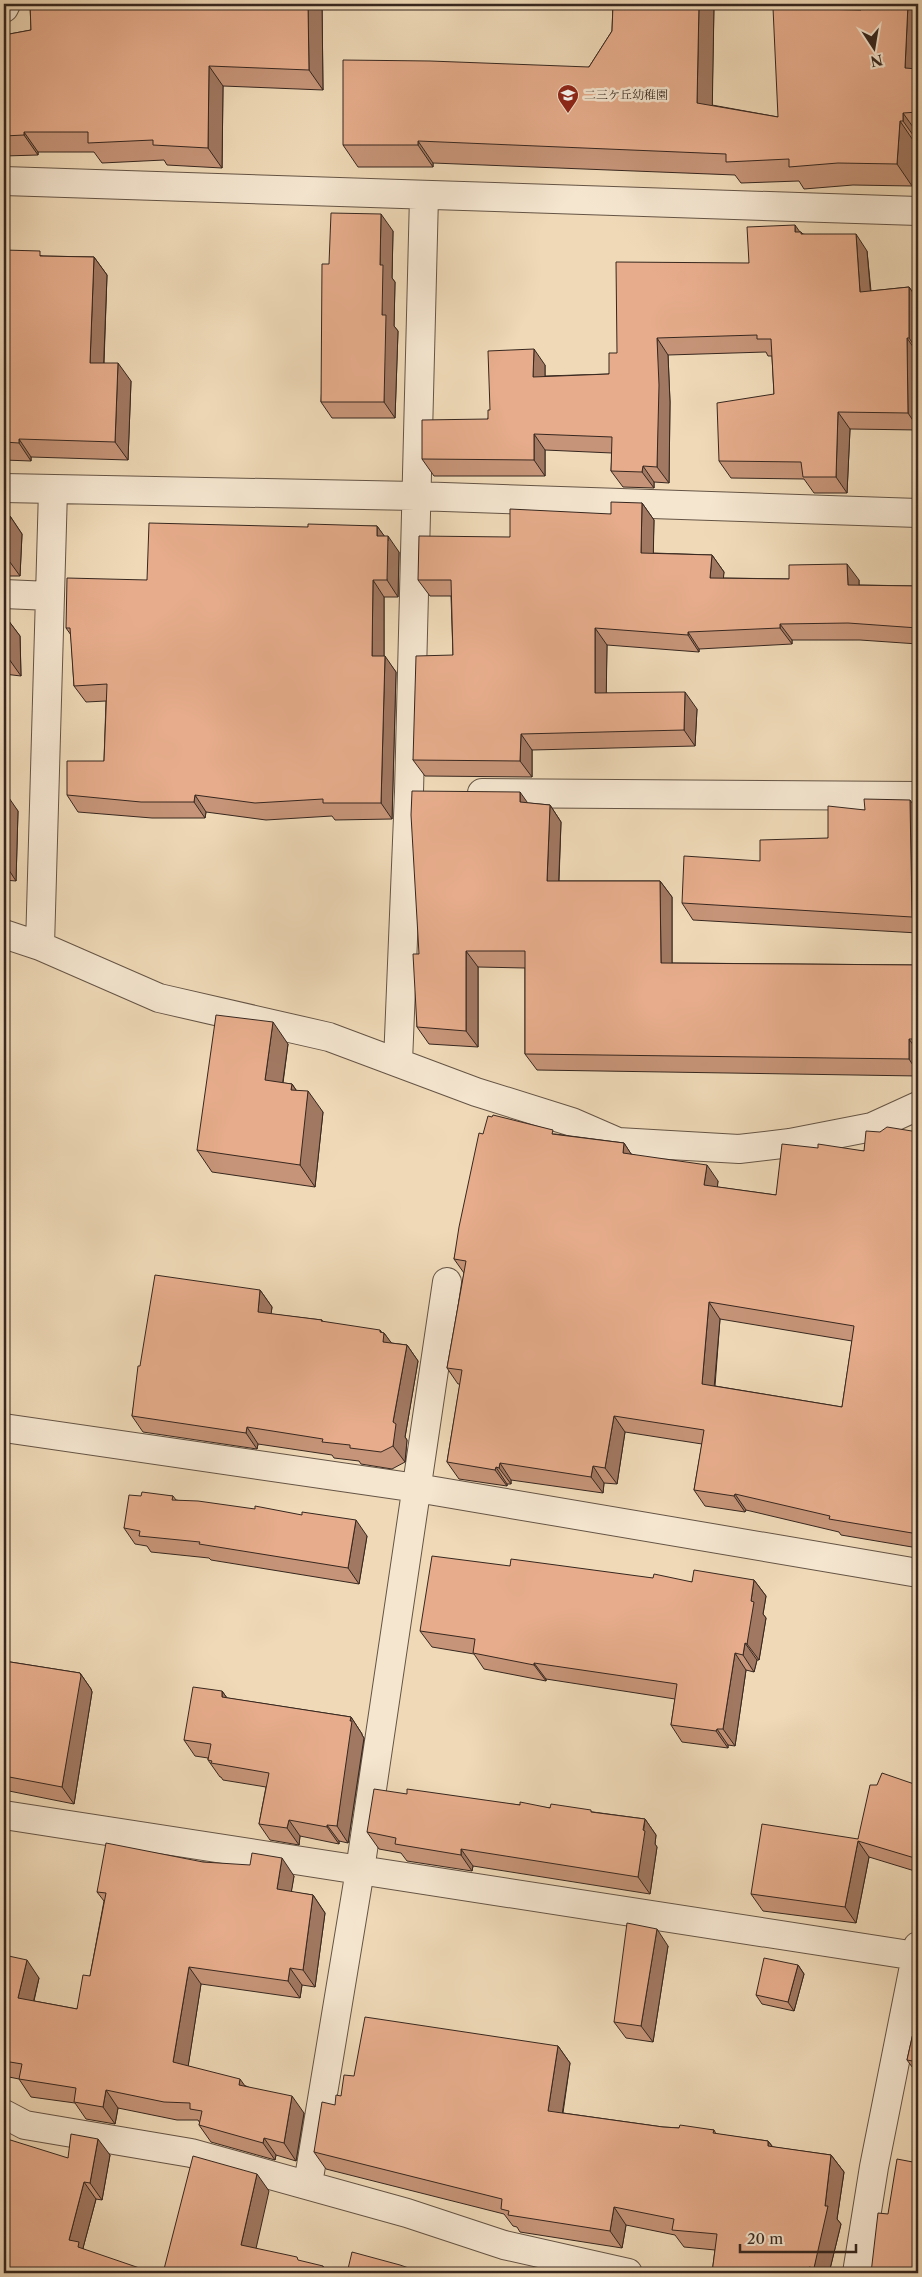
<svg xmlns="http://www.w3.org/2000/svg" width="922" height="2277" font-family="'Libre Caslon Text','Noto Serif JP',serif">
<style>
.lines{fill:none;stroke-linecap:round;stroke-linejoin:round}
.street-casing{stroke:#655445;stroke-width:30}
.street{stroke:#f5e6d0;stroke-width:28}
.wall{fill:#c69478;stroke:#37271f;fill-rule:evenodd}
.shaded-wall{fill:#a17861;stroke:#37271f}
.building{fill:#e6ac8b;stroke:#37271f;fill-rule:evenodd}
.labels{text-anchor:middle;stroke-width:5;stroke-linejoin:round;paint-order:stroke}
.poi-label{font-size:12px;fill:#37271f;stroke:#f5e6d0;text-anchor:start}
</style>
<rect width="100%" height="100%" fill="#efd9b7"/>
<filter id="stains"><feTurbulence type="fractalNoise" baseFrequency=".004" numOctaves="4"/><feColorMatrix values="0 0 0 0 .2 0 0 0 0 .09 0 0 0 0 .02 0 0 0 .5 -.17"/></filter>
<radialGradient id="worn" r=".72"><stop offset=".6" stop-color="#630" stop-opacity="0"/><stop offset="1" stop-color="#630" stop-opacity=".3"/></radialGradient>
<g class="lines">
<!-- street casing -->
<g class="street-casing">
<path id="street" d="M4 8 6 4
M4 181 918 211
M4 488 415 496 918 513
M4 594 50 596
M482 793 918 796
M4 934 40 946 159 998 329 1037 476 1092 572 1122 618 1142 739 1149 790 1143 872 1127 918 1106
M40 946 53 490
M398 1062 409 792 424 196
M4 1428 417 1488 918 1573
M4 1815 916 1956
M4 2114 25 2125 191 2153 407 2213 504 2245 628 2273
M308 2184 360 1870 447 1282
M857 2273 874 2167 918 1946"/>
</g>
<!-- street -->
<use href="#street" class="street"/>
</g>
<!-- wall -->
<path class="wall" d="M30 4H322L323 90 223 86 222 168 167 165 164 160 102 163 94 152H38V155L4 156V35L31 30Z
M613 4H714L712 105 778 117 861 10 918 4V142L915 143 912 186 853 185 804 189 799 181 741 183 735 175 433 163V167H358L343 145 589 67 612 31Z
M393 231 392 278 395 282 394 326 398 331 395 418H332L321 402 329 264Z
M800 232H801L803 234 867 251 871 291 909 287 918 300V430L850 429 847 493H814L804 479 731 478 719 461 774 394 772 356H768L766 352 668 355 670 402 669 483 654 482V488L623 487 611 471 612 453 545 450V476H434L422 459 488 419 490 410 545 365V376L609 374 617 353 749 263Z
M4 250 43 256 94 257 107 275 104 363 131 381 128 460 31 457V461L4 460Z
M642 503 654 520 653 553 712 555 724 572 723 578 859 580V585L918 586V644L860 640H792V644L699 649V652L607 645 606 693 697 709 695 746 532 750V777L425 776 413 760 453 655 451 596H430L418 580 510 537 611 514Z
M4 516H10L22 534 20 576H4Z
M377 526 384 536 399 552 398 597H384V656L396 672 392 819 335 820 332 816 266 820 206 812 205 818H152L78 812 67 795 104 761 106 701 86 702 74 686 71 635 66 628 147 580 308 527Z
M4 620H8L20 636 21 676 4 674Z
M4 795 18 811 16 881 4 880Z
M528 803 550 805 561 822 559 881H660L672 897V963L918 965V1076L537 1070 525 1054V968L478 967V1047L429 1044 417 1027 419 954Z
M865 810 918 811V933L693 920 682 903 760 861 828 838Z
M288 1044 283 1083 292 1084 296 1090 323 1112 315 1187 212 1172 197 1150Z
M880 1132H918V1548L841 1535 839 1532 746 1510 745 1512 705 1506 694 1490 702 1444 625 1432 617 1484 604 1483 603 1493 511 1480V1484H507V1486L459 1479 447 1462 460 1384H458L447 1368 464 1273 454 1259 483 1134H555L624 1143 631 1154 718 1181 717 1187 776 1195 818 1148 864 1151ZM720 1319 852 1341 842 1407 715 1386Z
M260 1290 272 1307 271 1314 322 1320 323 1322 384 1333 391 1343 407 1345 418 1361 405 1437 407 1440 405 1462 392 1469 361 1464 359 1461 334 1458 332 1455 258 1444 257 1449 143 1432 132 1416 140 1366Z
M141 1496H173L176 1500 367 1536 359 1584 211 1560 209 1558 151 1552 147 1546 135 1544 124 1528Z
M510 1566 692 1582 754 1580 766 1596 763 1614 766 1618 759 1660H757L754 1672 746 1670 735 1746 728 1745V1748L682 1742 671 1725 675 1699 546 1679V1681L484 1669 474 1654 432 1647 420 1631Z
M4 1661 80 1673 91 1689 92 1692 74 1804 4 1790Z
M222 1691 227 1698 351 1717 362 1734V1735L364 1738 348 1843 339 1841V1844L300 1836 299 1845 270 1840 259 1824 266 1787 223 1780 221 1777H220L208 1760V1758L195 1756 184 1740Z
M918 1787V1872L869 1857 856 1923 763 1911 751 1894 858 1839Z
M407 1794 593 1812 645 1819 656 1835 655 1844 657 1847 650 1894 473 1866 472 1871 407 1861 401 1853 379 1849 367 1832Z
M203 1862 294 1876 291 1892 313 1895 325 1913 315 1987 302 1985 300 1998 201 1984 188 2066 246 2086 304 2113 296 2161 276 2155 275 2160 211 2142 199 2125 200 2123 198 2120H177L118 2108 115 2124 86 2119 75 2103 31 2097 19 2079 4 2076V1955L39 1978 34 2001 77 2009 90 1976 104 1901 97 1892Z
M668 1946 653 2042 626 2038 614 2022Z
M798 1965 804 1974 794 2011 762 2004 756 1995Z
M918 2011V2075L907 2060Z
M558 2046 570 2063 563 2113 663 2127 714 2130 716 2134 768 2141 773 2147 831 2155 844 2172 837 2219 841 2224 829 2273H712L715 2250 684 2247 675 2235 626 2225 622 2248 520 2232 517 2227 513 2226 504 2214 326 2169 314 2152 335 2105 354 2076Z
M110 2155 102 2200 96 2199 83 2248 84 2249 4 2273 68 2158Z"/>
<!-- shaded-wall -->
<path class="shaded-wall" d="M308 4H322L323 90 309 70Z
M699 4H714L712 124 697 103Z
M908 4H918V87L905 68Z
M209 66 223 86 222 168 208 148Z
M903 113 918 134V142L903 121Z
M900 121 915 143 912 186 897 164Z
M24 132 38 152V155L24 135Z
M418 141 433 163V167L418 145Z
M381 214 393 231 392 278 395 282 394 326 398 331 395 418 384 402 382 315 380 265Z
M795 225 807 242 795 232Z
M856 234 867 251 872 309 860 292Z
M94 257 107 275 103 381 90 363Z
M909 287 918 300V351L909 338Z
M657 338 668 355 670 402 669 483 657 467Z
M907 338 918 354V428L908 413Z
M534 349 545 365V393L533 377Z
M118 363 131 381 128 460 115 442Z
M838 412 850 429 847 493 836 477Z
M534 434 545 450V476L534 460Z
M19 439 31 457V461L19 443Z
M643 466 654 482V488L642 472Z
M642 503 654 520 653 569 641 553Z
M10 516 22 534 20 576 7 558Z
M377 526 388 541V536L399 552 398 597 387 580 377 536Z
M712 555 724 572 722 594 710 578Z
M847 564 859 580V601L848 585Z
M373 580 384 597V673L372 656Z
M8 620 20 636 21 676 9 659Z
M780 624 792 640V644L780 628Z
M595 628 607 645 606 710 595 693Z
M688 632 699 649V652L688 635Z
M385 656 396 672 392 819 381 803Z
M685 692 697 709 695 746 684 730Z
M521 734 532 750V777L520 761Z
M520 792 532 809 520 802Z
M7 795 18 811 16 881 5 864Z
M195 795 206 812 205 818 194 802Z
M910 800 918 811V926L912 917Z
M550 805 561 822 558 898 547 881Z
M660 881 672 897V979L661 963Z
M466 951 478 967V1047L466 1031Z
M273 1022 288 1044 280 1102 265 1080Z
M909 1039 918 1052V1073L909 1059Z
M292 1084 306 1105 308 1091 323 1112 315 1187 300 1165 291 1090Z
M624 1143 635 1160 623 1153Z
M707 1165 718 1181 716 1202 704 1185Z
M260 1290 272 1307 269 1329 258 1312Z
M709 1302 720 1319 713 1400 702 1384Z
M380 1330 384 1335V1333L396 1349 383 1342Z
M407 1345 418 1361 405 1437 407 1440 405 1462 393 1446V1422Z
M614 1416 625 1432 617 1484 605 1468Z
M247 1427 258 1444 257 1449 246 1433Z
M500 1463 511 1480V1484L499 1468Z
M593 1466 604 1483 603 1493 591 1477Z
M496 1467 507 1484V1486L495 1470Z
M735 1494 746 1510 745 1512 734 1496Z
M356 1520 367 1536 359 1584 348 1568Z
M754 1580 766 1596 763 1614 766 1618 759 1660 747 1644 751 1601Z
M745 1643 757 1660 754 1672 743 1655Z
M735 1653 746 1670 735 1746 723 1729Z
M534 1663 546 1679V1681L534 1665Z
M80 1673 91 1689 92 1692 74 1804 62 1787Z
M222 1691 234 1708 222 1697Z
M351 1717 362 1734V1735L364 1738 348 1843 337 1826Z
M717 1729 728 1745V1748L716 1731Z
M917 1785 918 1787V1804L914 1798Z
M645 1819 656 1835 655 1844 657 1847 650 1894 638 1877Z
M289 1820 300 1836 299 1845 287 1828Z
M327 1825 339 1841V1844L327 1827Z
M858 1841 869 1857 856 1923 845 1907Z
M461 1849 473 1866 472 1871 461 1855Z
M282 1858 294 1876 289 1906 277 1889Z
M313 1895 325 1913 315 1987 303 1970Z
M657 1929 668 1946 653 2042 641 2026Z
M27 1960 39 1978 30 2016 18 1998Z
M798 1965 804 1974 794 2011 788 2002Z
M189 1967 201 1984 186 2080 173 2062Z
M290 1968 302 1985 300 1998 288 1981Z
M558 2046 570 2063 560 2128 548 2111Z
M240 2079 253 2097 239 2085Z
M106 2090 118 2108 115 2124 103 2107Z
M292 2096 304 2113 296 2161 284 2143Z
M264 2138 276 2155 275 2160 263 2143Z
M98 2139 110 2155 102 2200 90 2183Z
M768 2141 781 2158 768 2146Z
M831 2155 844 2172 837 2219 841 2224 829 2273H818L814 2268 825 2206Z
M257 2174 269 2191 253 2262 241 2245Z
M84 2182 96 2199 83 2248 90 2259 69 2240Z
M614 2207 626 2225 622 2248 610 2231Z
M323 2266 328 2273H321Z
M809 2267 813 2273H808Z"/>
<!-- building -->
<path class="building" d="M30 4H308L309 70 209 66 208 148 153 145V140L88 143V132H24V135L4 136V35L31 30Z
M613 4H699L697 103 778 117 773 8 861 10 862 4H908L905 68 918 69V112L903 113V121H900L897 164 838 163 789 167V159L726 162V154L418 141V145H343V60L430 61 589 67 612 31Z
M331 213 381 214 380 265H383L382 315H386L384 402H321L322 264H329Z
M795 225V232H801V234H856L860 292 909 287V338H907L908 413 838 412 836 477H803L801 462 719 461 717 403 774 394 771 339H757V335L657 338 659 385 657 467 643 466 642 472 611 471 612 437 534 434V460L422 459V420L488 419V410H490L488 351 534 349 533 377 609 374V353H617L616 262 749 263 747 227Z
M4 250 40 251V256L94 257 90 363H118L115 442 19 439V443L4 442Z
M611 502 642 503 641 553 712 555 710 578 789 579V565L847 564 848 585 918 586V628L848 623 780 624V628L688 632V635L595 628V693L685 692 684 730 521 734 520 761 413 760 416 656 453 655 451 580H418L419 536 510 537V509L611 514Z
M4 516H10L7 558H4Z
M149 523 308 527V524L377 526V536H388L387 580H373L372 656H385L381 803H323V799L255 803 195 795 194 802H141L67 795V761H104L107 684 74 686 70 628H66L67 578 147 580Z
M4 620H8L9 659H4Z
M412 791 520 792V802L550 805 547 881H660L661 963 918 965V1039H909V1059L525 1054V951H466V1031L417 1027 413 954H419L411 815Z
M4 795H7L5 864H4Z
M864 799 910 800 912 917 682 903 684 856 760 861V840L828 838V806L865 810Z
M216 1015 273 1022 265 1080 292 1084 291 1090 308 1091 300 1165 197 1150Z
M493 1115 553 1130 552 1134 624 1143 623 1153 707 1165 704 1185 776 1195 782 1144 818 1148V1144L864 1151 866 1131 880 1132 887 1127 918 1132V1534L829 1519 830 1516 735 1494 734 1496 694 1490 704 1430 614 1416 605 1468 593 1466 591 1477 500 1463 499 1468 496 1467 495 1470 447 1462 462 1370 447 1368 466 1261 454 1259 459 1227 479 1133 483 1134 488 1116 492 1117ZM709 1302 854 1326 842 1407 702 1384Z
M155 1275 260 1290 258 1312 322 1320 321 1321 380 1330V1332L384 1333 383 1342 407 1345 393 1422 396 1424 393 1446 381 1452 350 1448V1445L322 1442 323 1439 247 1427 246 1433 132 1416 138 1366H140Z
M142 1492 173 1496 172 1500 198 1501 255 1509V1506L302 1515V1512L356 1520 348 1568 199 1544 200 1542 139 1536 140 1531 124 1528 129 1495 141 1496Z
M432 1556 510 1566 511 1559 653 1578 654 1574 692 1582 694 1570 754 1580 751 1601 754 1602 747 1644 745 1643 743 1655 735 1653 723 1729H717L716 1731 671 1725 677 1684 534 1663V1665L473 1653 475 1639 420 1631Z
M4 1661 80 1673 81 1676 62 1787 4 1776Z
M193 1687 222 1691V1697L351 1717 350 1721H352L337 1826 327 1825V1827L289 1820 287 1828 259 1824 269 1773 211 1763 212 1761 208 1760 211 1744 184 1740Z
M882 1773 917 1785 914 1798 918 1799V1859L858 1841 845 1907 751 1894 762 1824 858 1839 870 1785H877Z
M374 1789 407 1794V1789L520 1805V1802L550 1808 551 1804 591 1810V1812L645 1819 643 1830 645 1831 638 1877 461 1849V1855L395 1844 396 1838 367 1832Z
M106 1843 203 1862 250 1865 252 1853 282 1858 277 1889 313 1895 303 1970 290 1968 288 1981 189 1967 173 2062 240 2079 239 2085 292 2096 284 2143 264 2138 263 2143 199 2125 202 2111 190 2109V2103L164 2102 106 2090 103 2107 74 2102 76 2088 19 2079 22 2064 4 2061V1955L27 1960 18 1998 77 2009 83 1975 90 1976 106 1893 97 1892Z
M627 1923 657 1929 641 2026 614 2022Z
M764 1958 798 1965 788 2002 756 1995Z
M918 2011V2062L907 2060Z
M365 2017 558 2046 548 2111 663 2127 679 2128 680 2125 714 2130 713 2133 768 2141V2146L831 2155 825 2206H828L814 2268 809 2267 808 2273H780L764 2269 763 2273H712L717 2234 672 2230 674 2219 614 2207 610 2231 508 2215 509 2211 501 2209 502 2199 314 2152 322 2102 335 2105 336 2095 341 2096 344 2075 354 2076Z
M71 2134 98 2139 90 2183 84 2182 69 2240 79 2242 78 2247 154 2273H4V2138L68 2158Z
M193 2156 257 2174 241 2245 297 2257 298 2260 323 2266 321 2273H163Z
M897 2159 918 2163V2273H871L878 2213 888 2214Z
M352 2252 400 2265 423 2273H347Z"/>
<!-- icons -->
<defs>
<g id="school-pin" transform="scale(1.125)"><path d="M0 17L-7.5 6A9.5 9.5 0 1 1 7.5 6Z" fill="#8f2418" stroke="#f5e6d0"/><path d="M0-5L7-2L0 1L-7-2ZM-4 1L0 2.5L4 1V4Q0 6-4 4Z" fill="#fff"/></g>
</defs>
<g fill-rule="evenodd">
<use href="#school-pin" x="568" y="95"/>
</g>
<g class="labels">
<!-- poi labels -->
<g class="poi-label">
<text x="584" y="99">二三ケ丘幼稚園</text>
</g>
</g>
<!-- margin -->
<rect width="922" height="2277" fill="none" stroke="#efd9b7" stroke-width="20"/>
<rect x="5" y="5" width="912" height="2267" fill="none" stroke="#37271f" stroke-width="2.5"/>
<rect x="10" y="10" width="902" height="2257" fill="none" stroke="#37271f"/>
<!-- north arrow -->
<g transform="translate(874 48) rotate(168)" stroke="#f5e6d0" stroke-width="4" paint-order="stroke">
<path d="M0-4L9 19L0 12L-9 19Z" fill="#37271f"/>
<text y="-8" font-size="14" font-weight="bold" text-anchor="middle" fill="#37271f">N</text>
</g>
<!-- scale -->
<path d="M740 2244v8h116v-8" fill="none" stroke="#37271f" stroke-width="2.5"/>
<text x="747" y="2244" font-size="15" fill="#37271f" stroke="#f5e6d0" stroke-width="4" paint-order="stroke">20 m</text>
<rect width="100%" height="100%" filter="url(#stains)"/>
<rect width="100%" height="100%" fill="url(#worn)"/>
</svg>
